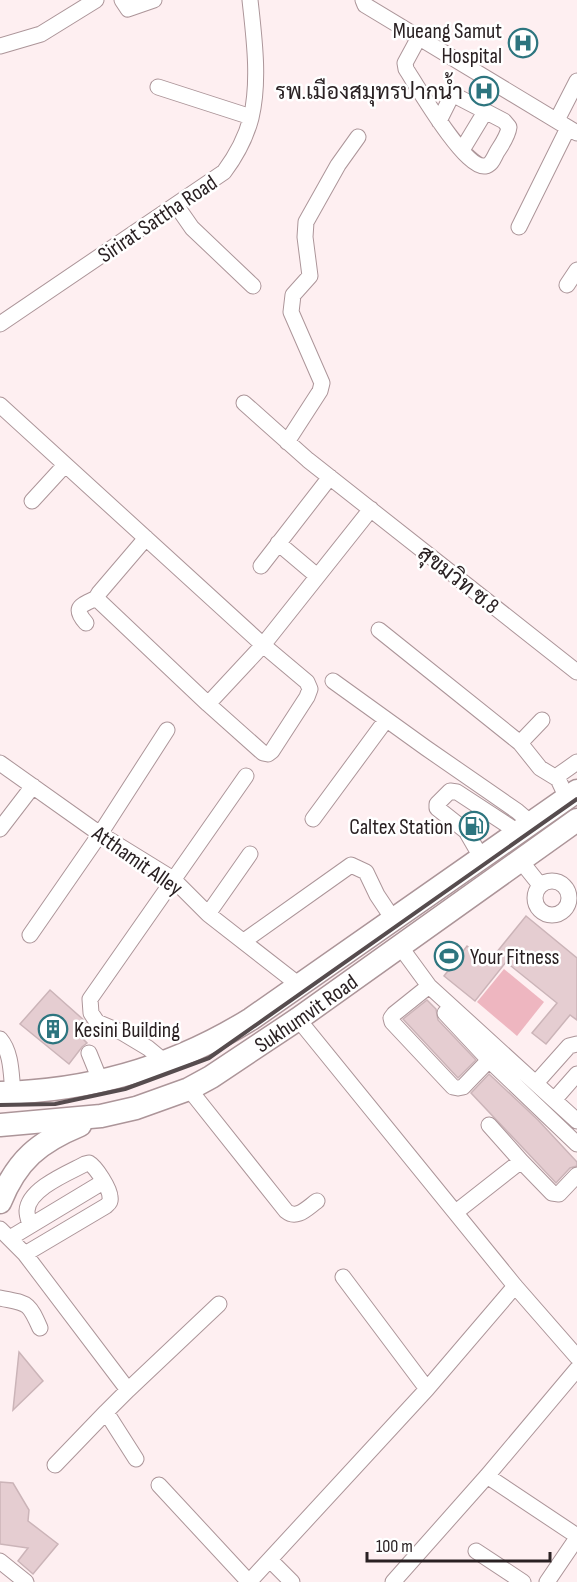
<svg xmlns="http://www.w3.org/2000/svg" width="577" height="1582" font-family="'Sofia Sans Condensed',Sarabun,sans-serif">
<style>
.green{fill:#eeb6c0}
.building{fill:#e5cdd1;stroke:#cbb4b8;stroke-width:1.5}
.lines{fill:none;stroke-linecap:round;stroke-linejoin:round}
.minor-casing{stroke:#ac9599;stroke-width:17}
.highway-casing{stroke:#ac9599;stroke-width:25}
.minor{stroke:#fff;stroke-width:15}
.highway{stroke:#fff;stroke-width:22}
.rail{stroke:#564c4e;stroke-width:4}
.labels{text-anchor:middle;stroke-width:5;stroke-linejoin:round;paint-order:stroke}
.poi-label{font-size:22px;fill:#2a2123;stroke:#fff;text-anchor:end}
.street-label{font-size:22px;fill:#2a2123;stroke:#fff}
</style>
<rect width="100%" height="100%" fill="#feeff1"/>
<!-- green -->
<path class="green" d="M504 969 544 1002 517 1036 477 1002Z"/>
<!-- building -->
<path class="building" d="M526 916 577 958V1020L570 1015 546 1044 532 1033 557 1003 506 962 475 1001 444 976 467 946 488 963Z
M50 990 86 1022 77 1033 87 1043 82 1047 69 1064 20 1024Z
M427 1000 436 1009 438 1020 476 1060 458 1078 403 1019Z
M489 1074 538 1120 577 1162V1166L570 1168 556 1183 471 1093Z
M19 1352 43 1381 13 1410Z
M0 1482 13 1483 29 1510 28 1521 58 1544 33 1574 18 1561 28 1548 0 1544Z"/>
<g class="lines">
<!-- minor casing -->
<g class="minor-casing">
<path id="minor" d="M122 0 128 9 154 0
M363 0 365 5 577 133
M418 39 405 63 406 69C417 86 465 169 485 166 492 165 494 157 497 152 502 144 508 136 509 127L504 121 456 96 451 97 439 121
M0 46 41 34 96 0
M158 87 251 117
M557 120 577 81
M462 150 485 112
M176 205 192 228 253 286
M519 227 568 128
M567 285 577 270
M0 324 224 172C236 156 246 137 251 118 260 81 254 37 250 0
M244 403 308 460 577 672
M0 405 263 645 307 682 310 689 307 697 272 751 268 754 263 753 208 704 96 598 99 593 146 538
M287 442 320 391 322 383 291 312 293 295 310 276 305 237 306 222 338 165 358 137
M32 501 65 465
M278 543 317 576
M261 566 330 477
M86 623C72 607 81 606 96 598
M379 630 520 743 540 768 558 779 567 798
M333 681 426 748 517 811 531 823
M208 704 263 645 371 509
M520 743 542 720
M0 763 100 834 173 879 208 914 299 985
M558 779 560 774 577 762
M313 819 386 720
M0 829 33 786
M481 857 466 831 437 808V804L450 791 457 792 518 832
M520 860 540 885
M535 898a17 17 0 1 1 34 0a17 17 0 1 1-34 0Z
M208 914 250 854
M30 935 100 834 167 730
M244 941 351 865 366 872 377 895 393 919
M399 945 429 986 577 1121
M429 986 394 1014 391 1018 392 1022 453 1087 458 1088 463 1087 489 1060
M445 1013 489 1060 577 1144
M298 1019 515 1286 577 1357
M0 1039C12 1053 11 1075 13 1092
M89 1053 100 1080
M165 1062 148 1048 123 1033 97 1022 91 1013 90 999 246 776
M536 1083 569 1046 577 1044
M189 1089 286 1211C297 1220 307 1208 317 1201
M554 1100 577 1074
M489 1125 521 1161
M456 1212 521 1161 552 1193 559 1194 577 1175
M0 1229 25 1254 128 1390 219 1304
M10 1238 103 1182
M25 1254 106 1206C109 1203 111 1202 110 1197 110 1189 96 1167 89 1163L85 1164C68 1173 28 1189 27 1211 27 1216 29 1221 30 1225
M343 1277 427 1389
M0 1298C28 1304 28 1301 40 1328
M128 1390 106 1412 136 1459
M55 1465 106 1412
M487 1476 577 1536
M159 1485 249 1582 427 1389 515 1286
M476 1551 523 1582
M270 1560 292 1582
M0 1561 26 1582
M393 1582 487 1476 577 1369
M547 1582 577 1538"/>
</g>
<!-- highway casing -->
<g class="highway-casing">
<g id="highway">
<path d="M0 1093C90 1091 174 1067 251 1019L577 791"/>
<path id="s1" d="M0 1125 101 1116 136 1108 189 1089 211 1077 298 1019 577 820"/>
<path d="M0 1202C17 1160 39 1142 80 1125"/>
</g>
</g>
<!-- minor -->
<use href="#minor" class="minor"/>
<!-- highway -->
<use href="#highway" class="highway"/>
<!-- rail -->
<path class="rail" d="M0 1105 55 1104 125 1089 209 1058 577 799"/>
</g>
<!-- icons -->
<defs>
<g id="hospital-ring" transform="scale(1.5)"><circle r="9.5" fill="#fff" stroke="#2d757f" stroke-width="1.5"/><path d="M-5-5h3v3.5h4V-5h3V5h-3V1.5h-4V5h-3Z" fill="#2d757f"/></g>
<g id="fuel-ring" transform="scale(1.5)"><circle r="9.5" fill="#fff" stroke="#2d757f" stroke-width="1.5"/><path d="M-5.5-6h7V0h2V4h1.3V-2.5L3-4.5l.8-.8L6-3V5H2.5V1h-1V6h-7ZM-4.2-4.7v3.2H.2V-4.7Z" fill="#2d757f"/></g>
<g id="stadium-ring" transform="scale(1.5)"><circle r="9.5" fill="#fff" stroke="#2d757f" stroke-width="1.5"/><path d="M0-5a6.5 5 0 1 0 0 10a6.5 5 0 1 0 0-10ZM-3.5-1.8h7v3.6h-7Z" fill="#2d757f"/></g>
<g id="building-ring" transform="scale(1.5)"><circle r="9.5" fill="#fff" stroke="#2d757f" stroke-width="1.5"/><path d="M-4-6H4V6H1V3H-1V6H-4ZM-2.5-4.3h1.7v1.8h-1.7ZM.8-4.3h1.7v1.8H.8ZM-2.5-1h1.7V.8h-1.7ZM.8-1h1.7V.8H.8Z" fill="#2d757f"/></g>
</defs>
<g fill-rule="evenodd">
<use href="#hospital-ring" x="523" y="43"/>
<use href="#hospital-ring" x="484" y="91"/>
<use href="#fuel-ring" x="474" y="826"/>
<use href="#stadium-ring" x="449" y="956"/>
<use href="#building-ring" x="53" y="1029"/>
</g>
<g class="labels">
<!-- poi labels -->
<g class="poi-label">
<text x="502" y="38">Mueang Samut<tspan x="502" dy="25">Hospital</tspan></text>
<text x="463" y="99">รพ.เมืองสมุทรปากน้ำ</text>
<text x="453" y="834">Caltex Station</text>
<text x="470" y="964" text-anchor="start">Your Fitness</text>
<text x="74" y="1037" text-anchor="start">Kesini Building</text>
</g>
<!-- street labels -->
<g class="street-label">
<text transform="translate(157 218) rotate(-34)" y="8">Sirirat Sattha Road</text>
<text transform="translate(459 579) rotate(38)" y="8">สุขมวิท ซ.8</text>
<text transform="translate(138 860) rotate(35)" y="8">Atthamit Alley</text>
<text dy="8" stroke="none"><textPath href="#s1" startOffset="333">Sukhumvit Road</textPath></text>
</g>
</g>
<!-- scale -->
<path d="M367 1552v9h183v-9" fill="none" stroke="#2a2123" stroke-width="3"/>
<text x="376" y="1552" font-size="18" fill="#2a2123" stroke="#ffffff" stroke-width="4.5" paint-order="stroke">100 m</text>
</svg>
